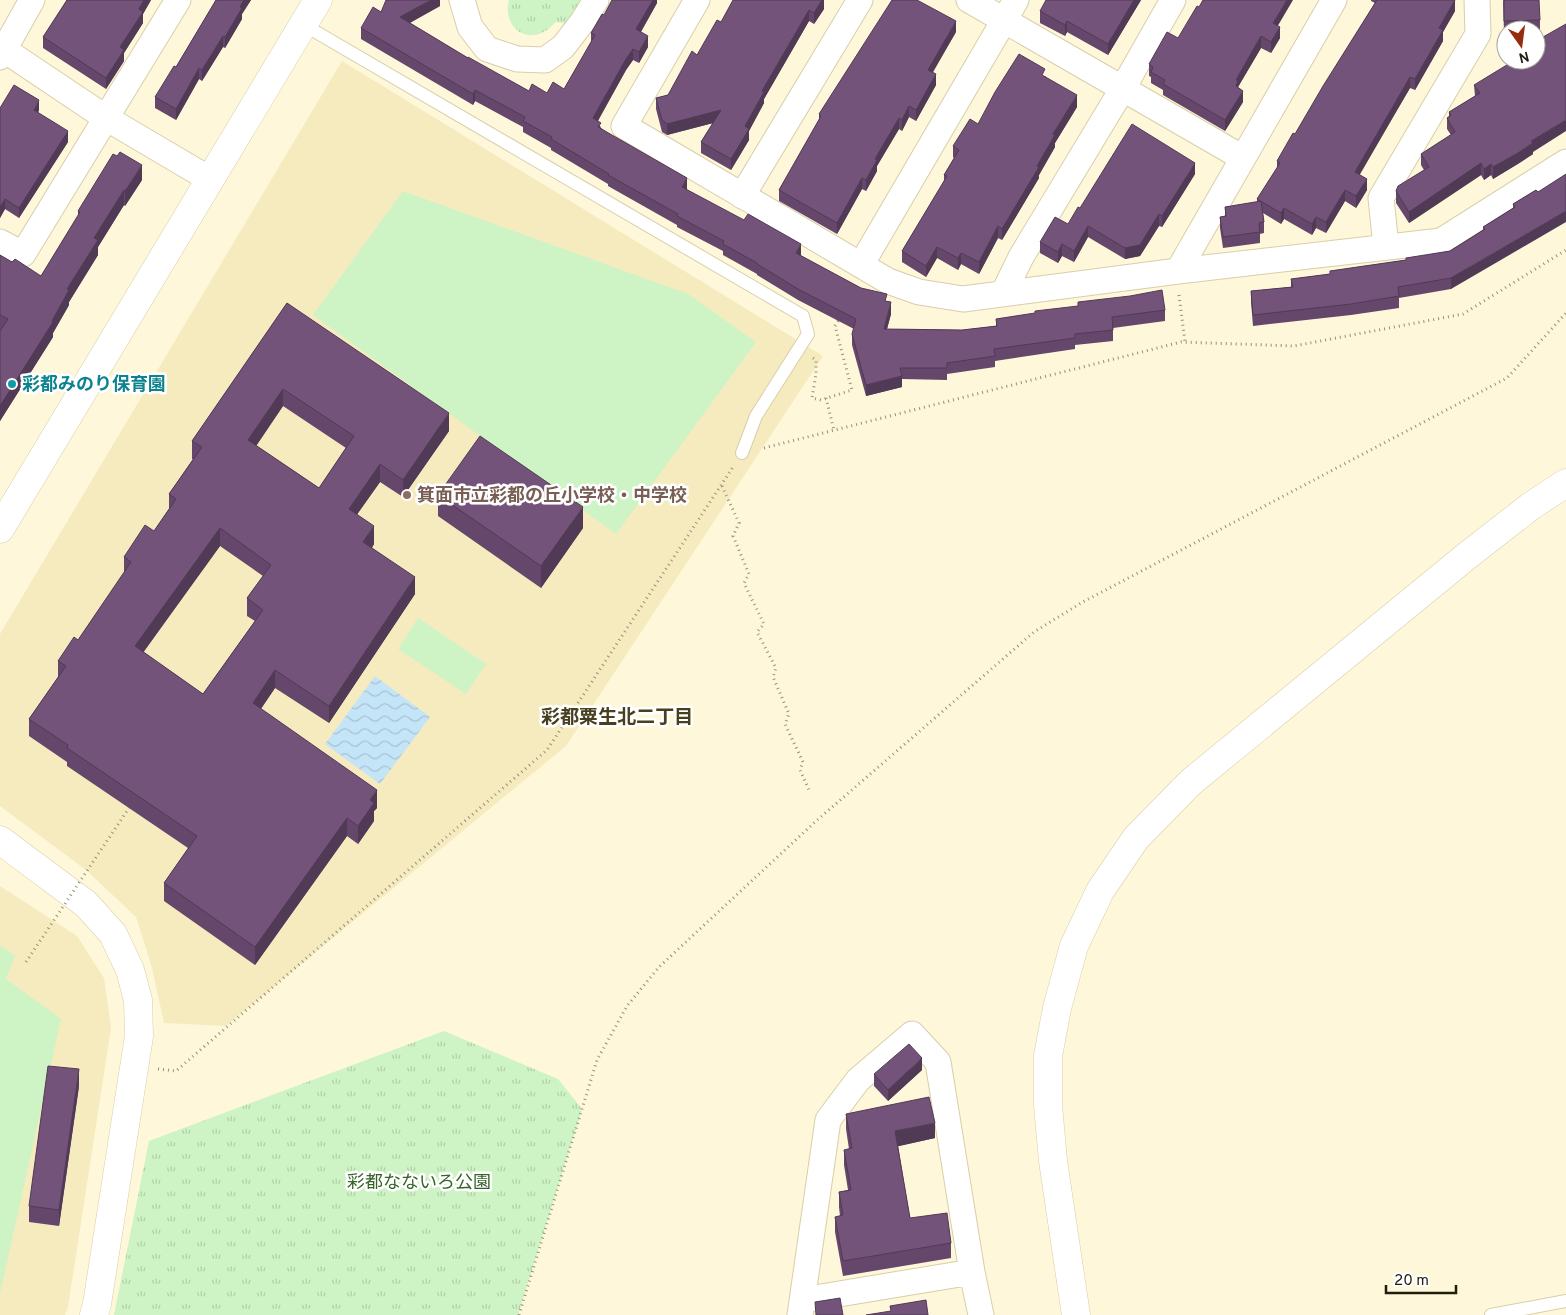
<svg xmlns="http://www.w3.org/2000/svg" width="1566" height="1315" font-family="Overpass,'Noto Sans JP',sans-serif">
<style>
.built{fill:#f6ebbe}
.park{fill:url(#park-tufts)}
.pitch{fill:#cef3c5}
.water{fill:url(#water-waves)}
.lines{fill:none;stroke-linecap:round;stroke-linejoin:round}
.service-casing{stroke:#d7cfaa;stroke-width:14}
.minor-casing{stroke:#d7cfaa;stroke-width:27}
.tertiary-casing{stroke:#d7cfaa;stroke-width:29}
.path{stroke:#96907a;stroke-width:3;stroke-dasharray:1 4;stroke-linecap:butt}
.service{stroke:#fff;stroke-width:12}
.minor{stroke:#fff;stroke-width:25}
.tertiary{stroke:#fff;stroke-width:28}
.path-bridge{stroke:#96907a;stroke-width:3;stroke-dasharray:1 4;stroke-linecap:butt}
.wall{fill:#64476a;fill-rule:evenodd}
.shaded-wall{fill:#513a56}
.building{fill:#74537b;stroke:#513a56;fill-rule:evenodd}
.culture-dot{fill:#0f9aa8;stroke:#fff;stroke-width:2}
.education-dot{fill:#8d6e63;stroke:#fff;stroke-width:2}
.labels{text-anchor:middle;stroke-width:5;stroke-linejoin:round;paint-order:stroke}
.culture-label{font-size:18px;font-weight:bold;fill:#0d838f;stroke:#fff;text-anchor:start}
.education-label{font-size:18px;font-weight:bold;fill:#785e54;stroke:#fff;text-anchor:start}
.park-label{font-size:18px;fill:#356429;stroke:#fff}
.neighbourhood-label{font-size:19px;font-weight:bold;fill:#473f1f;stroke:#fff}
</style>
<defs>
<pattern id="park-tufts" width="24" height="20" patternUnits="userSpaceOnUse" patternTransform="scale(1.25)"><rect width="24" height="20" fill="#cef3c5"/><path d="M3 7l-1-3M5 7V3M7 7l1-3M15 17l-1-3M17 17v-4M19 17l1-3" fill="none" stroke="#b1d0a8"/></pattern>
<pattern id="water-waves" width="16" height="10" patternUnits="userSpaceOnUse" patternTransform="scale(1.25)"><rect width="16" height="10" fill="#c4e4f8"/><path d="M0 5q4-4 8 0t8 0" fill="none" stroke="#a8c3d3"/></pattern>
</defs>
<rect width="100%" height="100%" fill="#fef7d9"/>
<!-- built -->
<path class="built" d="M342 61 823 356 566 746 226 1026 164 1023 152 968 136 917 86 870 0 806V634Z
M0 886 77 936 104 978 111 1028 68 1307 65 1315H0Z"/>
<!-- park -->
<path class="park" d="M509 0H583L569 24 556 22C553 24 550 28 547 30 525 45 502 25 509 0Z
M444 1031 558 1079 582 1109 518 1315H114L149 1141Z"/>
<!-- pitch -->
<path class="pitch" d="M403 191 688 294 756 342 616 534 313 315Z
M418 618 486 664 466 694 398 649Z
M0 946 15 955 6 979 61 1019 0 1293Z"/>
<!-- water -->
<path class="water" d="M375 676 430 717 380 784 325 744Z"/>
<g class="lines">
<!-- service casing -->
<g class="service-casing">
<path id="service" d="M304 25 803 316 808 334 756 416 742 453
M1491 1315 1566 1301"/>
</g>
<!-- minor casing -->
<g class="minor-casing">
<path id="minor" d="M462 0 470 27 487 49 517 59 545 60 563 47 583 21 596 0
M697 0 624 126 888 281 919 292 963 299 1178 271 1441 241 1566 162
M969 0 1243 158
M0 47 106 118 211 180
M0 57 32 0
M742 196 860 0
M0 242 23 254 178 0
M1386 247 1381 198 1478 34 1477 0
M861 265 1016 0
M1178 271 1334 0
M1003 294 1021 257 1123 88 1173 0
M803 1300 972 1272
M800 1315 828 1120 858 1080 912 1034 938 1062 972 1272 981 1315"/>
</g>
<!-- tertiary casing -->
<g class="tertiary-casing">
<path id="tertiary" d="M0 529 318 0
M0 840 86 904 113 934 130 970 138 1000 139 1036 97 1304 94 1315
M1076 1315 1053 1161 1048 1105V1056L1057 1008 1074 946 1100 891 1136 838 1191 782 1468 555 1531 506 1566 483"/>
</g>
<!-- path -->
<path class="path" d="M1179 295 1185 342
M813 358 816 360V374L812 398 821 400 852 390 835 326 840 318
M826 398 834 430
M764 448 1181 342 1294 346 1463 314 1566 250
M722 486 739 523 733 536 749 574 744 583 764 624 757 632 776 668 773 677 789 714 785 724 803 762 800 770 809 790
M158 1069 176 1071 547 750 733 467
M519 1315 597 1060 627 1006 659 967 815 822 1034 632 1081 603 1507 378 1566 313"/>
<!-- service -->
<use href="#service" class="service"/>
<!-- minor -->
<use href="#minor" class="minor"/>
<!-- tertiary -->
<use href="#tertiary" class="tertiary"/>
<!-- path-bridge -->
<path class="path-bridge" d="M26 962 129 808"/>
</g>
<!-- wall -->
<path class="wall" d="M67 0H151L143 14V23L124 53V61L106 89 43 48V37Z
M216 0H251L242 14V19L225 48 223 47 202 81 199 79 176 120 155 108V97L176 67Z
M440 0V6L410 23 468 58 529 91 547 93 564 89 591 43V33L604 15 657 0V3L641 32 648 47 639 63 633 60 626 70 598 121 601 128 687 189V190L801 255V256L887 302 891 314 887 329 962 330 996 326V319L1035 314 1078 306V302L1165 310V321L1113 328V341L1075 345V349L995 361V367L947 374V380L902 379V387L866 396 852 345V334L854 329 798 300 757 275V274L723 255V251L677 227V225L608 186V184L551 150V148L523 132V127L475 101 473 105 361 39V28L381 12Z
M824 0V9L814 24 809 21 764 99V103L749 131V140L731 170 701 153V142L713 123 667 135 662 132 656 109V98L668 95 721 22Z
M1141 0 1108 55 1067 32 1065 36 1040 23V11Z
M1371 0H1455V11L1443 32V41L1415 90 1410 88 1359 174 1367 190 1356 208 1345 201 1326 233 1316 228 1312 235 1284 219 1281 224 1263 213 1264 222V233L1260 234V243L1223 248 1220 228V217L1225 216V207L1257 202V199L1277 168V161L1295 134 1375 3 1371 1Z
M1503 0 1540 20V31H1536V30H1506V32H1504Z
M1278 26 1280 38 1271 53 1261 48 1238 87 1243 102 1225 131 1163 95V90L1151 83V77L1149 76V64L1178 38Z
M956 32 932 72 936 85 916 121 909 117 902 131 899 129 877 166V171L866 191 862 189 837 234 779 201V190L819 120V114Z
M1045 76 1077 107 1055 143V147L1039 175V178L1002 240 998 238 979 274 961 264 958 270 937 258 926 277 902 262V251L944 182V175L954 158 953 157V146L978 124Z
M1474 85 1533 152V154L1493 179 1491 175 1484 180 1481 175 1409 223 1396 203V191L1424 170 1421 165V154L1451 135 1447 129V118L1449 117V112L1475 96Z
M0 108 39 110 38 113 68 142 19 218 5 209 0 218Z
M1195 174 1162 227 1159 226 1140 256 1125 259 1088 237 1074 262 1062 256 1058 263 1040 253V242L1068 224 1080 208Z
M142 180 125 206 124 205 98 247V255L69 302V305L53 333V337L0 421V331L1 330H0V255L12 262 41 276 78 216V211Z
M1536 190 1451 289 1399 298V308L1351 315 1253 326 1251 302V291L1291 287V279L1330 274V271L1406 260 1450 251 1483 230V227L1513 208V204Z
M287 303 449 431 403 497 380 482 357 514 374 544 372 548 415 594 329 723 275 688 261 709 377 808 374 811V821L358 844 347 836 255 965 164 901V883L188 848 67 766V762L29 736V719L58 677V661L78 640 124 573V557L154 531 169 509V494L193 459H192V441ZM283 406 346 448 319 488 256 446ZM220 546 263 576 247 598V616L255 621 203 694 143 652Z
M438 495 583 528 541 588 438 516Z
M922 1070 888 1101 874 1086V1074Z
M79 1086 59 1226 29 1222V1206Z
M846 1114 935 1138 898 1146 910 1218 951 1243V1258L843 1276 835 1232V1217L840 1216 839 1207V1192L848 1190 844 1165V1150L849 1149 846 1129Z"/>
<!-- shaded-wall -->
<path class="shaded-wall" d="M144 0H151L143 14V23L124 53V61L106 89V78L139 9Z
M244 0H251L242 14V19L225 48V37Z
M431 0H440V6L400 28V17Z
M653 0H657V3L636 40V29Z
M822 0H824V9L814 24V13Z
M1134 0H1141L1108 55V44Z
M1287 0H1293L1273 34V23Z
M1455 0V11L1443 32V41L1415 90V79L1439 28Z
M809 10V21L764 99V103L749 131V140L731 170V159L745 126 762 91Z
M956 21V32L928 81V70Z
M1067 21V32L1065 36V25Z
M1280 27V38L1271 53V42Z
M223 36V47L202 81V70Z
M648 36V47L639 63V52Z
M1261 36V48L1238 87V92L1236 86V80Z
M633 49V60L626 70 593 129V118L626 59Z
M199 68V79L176 120V109Z
M936 74V85L916 121V110Z
M1410 77V88L1355 183V172Z
M475 90V101L473 105V94Z
M1243 91V102L1225 131V120Z
M1077 95V107L1055 143V147L1039 175V178L1002 240V229L1037 166 1053 134Z
M39 100V110L34 120V110Z
M909 106V117L902 131V120Z
M721 110V121L667 135V124Z
M899 118V129L877 166V171L866 191V180L875 159Z
M1566 120V131L1533 152V154L1518 164 1493 179V167L1531 141Z
M68 131V142L19 218V208Z
M1195 163V174L1162 227V216Z
M1481 163V175L1409 223V212Z
M1491 164V175L1484 180V169Z
M142 165V180L125 206V191Z
M687 178V189L682 199V187Z
M862 178V189L837 234V223Z
M1367 179V190L1356 208V196Z
M124 190V205L98 247V255L69 302V305L53 333V337L0 421V406L52 321 94 238Z
M1345 190V201L1326 233V222Z
M5 199V209L0 218V208Z
M1284 208V219L1281 224V213Z
M1566 211V222L1451 289V278Z
M1159 214V226L1140 256 1125 259V248Z
M1316 217V228L1312 235V224Z
M998 226V238L979 274V262Z
M1088 226V237L1074 262V251Z
M801 244V255L796 265V253Z
M1062 244V256L1058 263V252Z
M937 247V258L926 277V266Z
M961 253V264L958 270V258Z
M891 302V314L884 340V329Z
M902 376V387L866 396V385Z
M283 389V406L248 458V440Z
M449 413V431L403 497V480Z
M380 464V482L349 526V509Z
M583 507V528L541 588V566Z
M374 526V544L363 560V542Z
M220 528V546L135 664V646Z
M415 577V594L329 723V706Z
M275 670V688L253 720V703Z
M377 790V808L374 811V821L358 844V826L370 800Z
M347 818V836L255 965V947Z
M922 1058V1070L888 1101V1090Z
M79 1069V1086L59 1226V1210Z
M935 1123V1138L895 1147V1131Z"/>
<!-- building -->
<path class="building" d="M67 0H144L139 9 143 12 120 47 124 50 106 78 43 37Z
M216 0H244L240 7 242 8 225 37 223 36 202 70 199 68 176 109 155 97 174 66 176 67Z
M386 0H431L400 17 468 58V57L529 91 532 84 547 93 553 82 564 89 595 35 591 33 602 14 604 15 612 0H653L636 29 648 36 639 52 633 49 626 59 593 118 601 123 598 127 687 178 682 187 744 220 748 214 801 244 796 253 861 288 887 294 885 301 891 302 884 329 962 330 997 326 996 319 1035 313V311L1078 306V302L1130 296 1162 290 1165 310 1112 317 1113 330 1075 334V338L994 349 995 356 947 363V368H900L902 376 866 385 852 334 856 319 798 289 757 264V263L723 244 724 241 677 216 678 214 608 175 609 174 551 139 552 137 523 121 525 117 475 90 473 94 361 28 373 7 381 12Z
M733 0H822L814 13 809 10 762 91 764 92 745 126 749 129 731 159 701 142 721 110 667 124 662 120 656 98 668 95 692 51 697 55 717 20 721 22Z
M892 0H917L956 21 928 70 936 74 916 110 909 106 902 120 899 118 875 159 877 160 866 180 862 178 837 223 779 190 821 116 819 114Z
M1046 0H1134L1108 44 1067 21 1065 25 1040 11Z
M1203 0H1287L1273 23 1280 27 1271 42 1261 36 1236 80 1238 81 1236 86 1243 91 1225 120 1163 84 1165 80 1151 72 1153 67 1149 64 1167 32 1178 38 1197 6 1199 7Z
M1377 0H1455L1439 28 1443 30 1415 79 1410 77 1355 172 1367 179 1356 196 1345 190 1326 222 1316 217 1312 224 1284 208 1281 213 1257 199 1280 163 1277 161 1293 133 1295 134 1323 86Z
M1504 0H1539L1540 20 1504 21Z
M1566 24V120L1531 141 1533 143 1518 153 1493 167 1491 164 1484 169 1481 163 1409 212 1396 191 1398 186 1429 167 1421 154 1455 132 1447 118 1451 115 1449 112 1480 93 1474 85 1515 60H1536V41Z
M1019 54 1045 69 1042 75 1077 95 1053 134 1055 135 1037 166 1039 167 1002 229 998 226 979 262 961 253 958 258 937 247 926 266 902 251 947 176 944 175 959 150 953 146 970 119 978 124 995 92Z
M14 85 39 100 34 110 68 131 19 208 5 199 0 208V108Z
M1132 124 1195 163 1162 216 1159 214 1140 245 1125 248 1088 226 1074 251 1062 244 1058 252 1040 242 1055 217 1068 224 1078 207 1080 208Z
M120 152 142 165 125 191 124 190 94 238 98 240 67 289 69 290 52 321 53 322 0 406V331L8 319 0 315V255L12 262 15 259 41 276 80 212 78 211 113 154 117 156Z
M1566 174V211L1451 278 1398 287 1399 296 1351 304 1253 315 1251 291 1293 287 1291 279 1330 274V271L1406 260V258L1450 251 1485 229 1483 227 1515 207 1513 204 1536 190 1538 192Z
M1261 201 1264 222 1259 223 1260 232 1223 237 1220 217 1226 216 1225 207Z
M287 303 449 413 403 480 380 464 349 509 374 526 363 542 415 577 329 706 275 670 253 703 377 790 370 800 374 803 358 826 347 818 255 947 164 883 197 836 67 748 68 745 29 719 66 666 58 661 74 637 78 640 131 562 124 557 145 525 154 531 176 499 169 494 202 447 192 441ZM283 389 354 436 319 488 248 440ZM220 528 271 565 247 598 263 610 203 694 135 646Z
M480 436 583 507 541 566 438 495Z
M909 1044 922 1058 888 1090 874 1074Z
M48 1066 79 1069 59 1210 29 1206Z
M929 1097 935 1123 895 1131 910 1218 947 1213 951 1243 843 1261 835 1217 843 1215 839 1192 851 1190 844 1150 852 1148 846 1114Z
M840 1298 843 1315H816L815 1302Z
M926 1300 928 1315H866L891 1311 890 1306Z"/>
<!-- markers -->
<circle class="culture-dot" cx="12" cy="384" r="5"/>
<circle class="education-dot" cx="407" cy="495" r="5"/>
<g class="labels">
<!-- culture labels -->
<g class="culture-label">
<text x="22" y="390">彩都みのり保育園</text>
</g>
<!-- education labels -->
<g class="education-label">
<text x="417" y="501">箕面市立彩都の丘小学校・中学校</text>
</g>
<!-- park labels -->
<g class="park-label">
<text x="419" y="1188">彩都なないろ公園</text>
</g>
<!-- neighbourhood labels -->
<g class="neighbourhood-label">
<text x="617" y="723">彩都粟生北二丁目</text>
</g>
</g>
<!-- north arrow -->
<g transform="translate(1521 45) rotate(166)"><circle r="24" fill="#ffffff" stroke="#a6a59f"/>
<path d="M0-4L9 19L0 12L-9 19Z" fill="#952e0e"/>
<text y="-8" font-size="14" font-weight="bold" text-anchor="middle" fill="#201d0f">N</text>
</g>
<!-- scale -->
<path d="M1386 1285v8h70v-8" fill="none" stroke="#201d0f" stroke-width="2.5"/>
<text x="1394" y="1285" font-size="15" fill="#201d0f" stroke="#ffffff" stroke-width="4" paint-order="stroke">20 m</text>
</svg>
